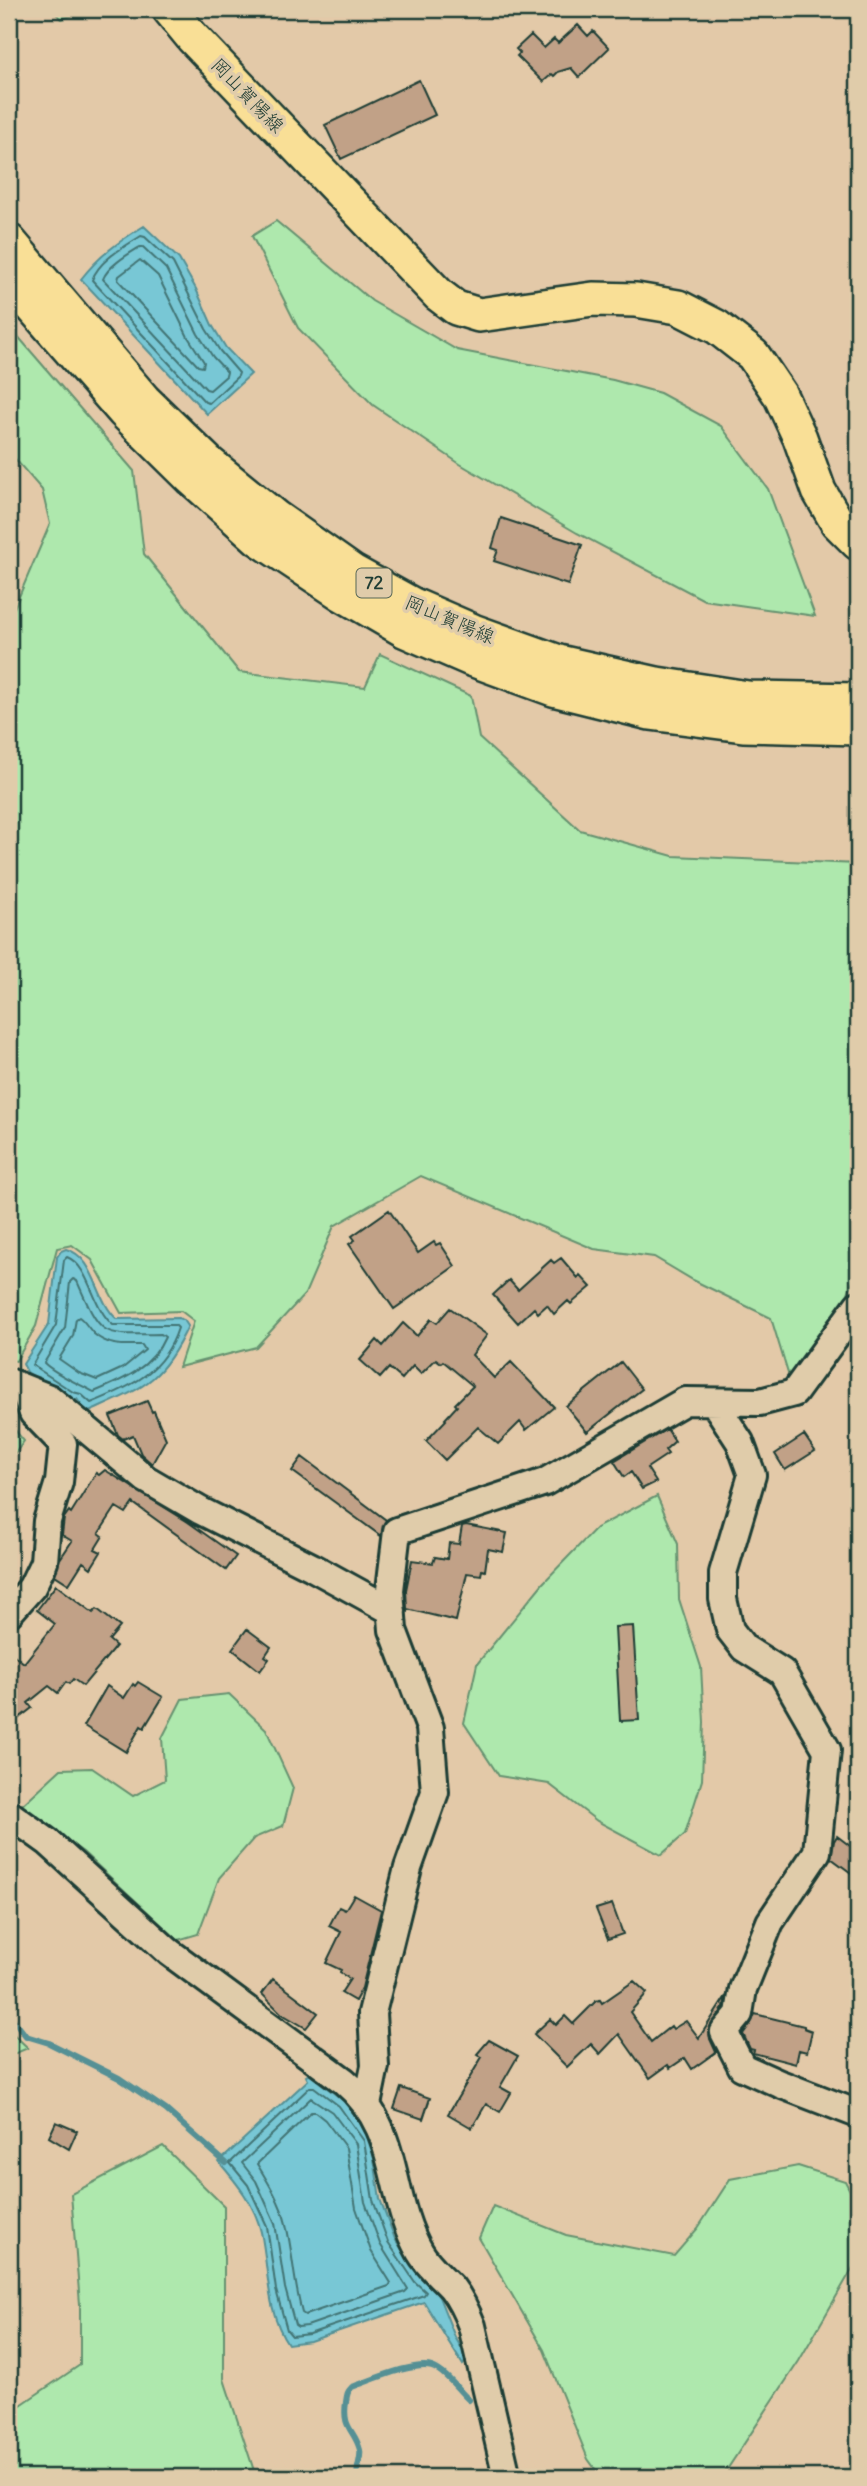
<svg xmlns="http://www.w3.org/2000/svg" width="867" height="2486" font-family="Delius,'Klee One',sans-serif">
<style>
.green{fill:#aee8ad;stroke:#669270;stroke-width:2}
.water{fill:#78c7d5;stroke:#549095;stroke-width:2}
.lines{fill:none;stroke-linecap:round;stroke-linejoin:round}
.shore{stroke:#437474;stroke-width:2}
.stream{stroke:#549095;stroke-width:6}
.building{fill:#c1a187;stroke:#1f3d34;stroke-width:2}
.minor-casing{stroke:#1f3d34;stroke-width:32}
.major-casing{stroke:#1f3d34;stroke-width:38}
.minor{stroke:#e0ccaa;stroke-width:26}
.major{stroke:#f9df96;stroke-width:33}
.labels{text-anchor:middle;stroke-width:7;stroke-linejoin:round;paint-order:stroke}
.shield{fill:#e0ccaa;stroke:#596857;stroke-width:2}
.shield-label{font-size:18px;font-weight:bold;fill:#1f3d34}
.street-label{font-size:19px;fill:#1f3d34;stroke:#e0ccaa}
</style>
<rect width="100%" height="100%" fill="#e3c9a8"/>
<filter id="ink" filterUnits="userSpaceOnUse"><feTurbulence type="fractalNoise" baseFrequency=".0143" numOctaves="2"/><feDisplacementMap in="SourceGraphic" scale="14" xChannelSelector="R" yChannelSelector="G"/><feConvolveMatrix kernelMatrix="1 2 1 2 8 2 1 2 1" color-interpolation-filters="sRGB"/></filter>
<g filter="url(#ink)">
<!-- green -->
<path class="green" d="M50 9H92L62 19Z
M276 221 372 301 457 350 613 380 660 393 721 426 768 489 815 616 704 600 577 533 460 464 373 405 298 328 252 236Z
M9 326 134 471 144 554 239 672 365 687 380 654 471 696 479 738 580 830 673 856 858 864V1269L844 1303 790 1380 771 1318 693 1280 654 1257 594 1249 421 1176 334 1226 305 1294 256 1347 179 1367 194 1321 181 1311 121 1313 92 1260 72 1245 57 1248 36 1326 16 1361 9 1360V620L50 524 42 490 9 452Z
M9 1423 24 1441 9 1462Z
M657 1496 678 1544 679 1599 701 1667 704 1722 702 1780 685 1834 661 1855 597 1821 549 1784 499 1776 464 1723 477 1664 543 1583 596 1528Z
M229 1694 266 1729 293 1788 283 1826 254 1838 219 1878 198 1934 178 1940 83 1852 20 1807 61 1769 92 1768 133 1796 165 1780 162 1738 182 1699Z
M9 2030 28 2048 9 2056Z
M163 2146 224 2206V2379L256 2477H9V2413L80 2365V2304L71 2194Z
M798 2166 845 2181 858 2206V2259L799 2361 722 2477H601L588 2459 544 2350 479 2238 493 2206 566 2235 674 2256 698 2228 730 2179Z"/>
<!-- water -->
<path class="water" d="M144 226 179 259 196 289 212 325 226 348 251 374 207 414 81 279C99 256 119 241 144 226Z
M66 1249C96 1257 95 1300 117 1319L178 1318 184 1320 188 1326C161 1384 142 1388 87 1413L77 1399 73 1401 27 1372 23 1364 49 1324 57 1257 61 1251Z
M309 2074 344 2101 371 2138 380 2199 395 2239 421 2278 430 2284 439 2297 455 2337 468 2359 463 2365 424 2302 310 2341 288 2344C266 2312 269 2269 261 2232 255 2205 237 2183 219 2162L308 2080 306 2076Z"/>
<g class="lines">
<!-- shore -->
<path class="shore" d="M141 236 145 237 173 263 206 329 220 351 239 373 238 376 209 403 205 402 92 280C99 260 124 247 141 236Z
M140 247H143L166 269 198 334 213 357 227 372 226 376 210 390 206 389 103 279C108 266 127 255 140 247Z
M140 260 158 276 188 337 204 362 203 367 198 366 118 280 119 276Z
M67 1257C90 1266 92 1308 113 1325H175L178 1328C164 1372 131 1387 91 1403L81 1394 73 1392 32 1365 56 1325 64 1260Z
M73 1279 77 1281C102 1338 100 1335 161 1334L165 1337C152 1368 123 1380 94 1392 78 1383 58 1376 44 1363L65 1328 70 1282Z
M79 1317C85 1321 88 1328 94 1334 109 1347 124 1345 142 1345L145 1350 123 1368 97 1380 79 1373 59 1359 73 1336 76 1319Z
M310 2087H314L339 2106 364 2141 373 2200 388 2242 415 2282 426 2292 424 2295 309 2334 292 2336 287 2330 276 2290 267 2226 248 2185 230 2163Z
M311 2098 332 2112 356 2144 365 2202 380 2244 408 2289 405 2292 307 2326 298 2327 295 2325 285 2288 275 2223 256 2181 242 2163Z
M311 2112H315L325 2120 346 2148 356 2208 371 2251 391 2283 389 2286 305 2315 302 2313C294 2283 293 2254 286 2224 281 2203 268 2182 257 2164Z"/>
<!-- stream -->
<path class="stream" d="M9 2014 26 2036 49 2043 119 2078 166 2110 226 2163
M358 2477C355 2468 362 2460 360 2450 354 2428 342 2430 346 2402 347 2395 347 2392 352 2387 370 2381 415 2361 432 2367 446 2372 458 2390 469 2400"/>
</g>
<!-- building -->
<path class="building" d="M578 25 588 36 593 31 609 48 579 77 571 68 558 72 554 76 552 74 543 82 517 56 520 53 516 49 531 35 544 48 554 39 558 43Z
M419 80 435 115 341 159 325 125Z
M501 518 582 545 568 585 494 561 498 550 492 548Z
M389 1210 418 1253 434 1242 436 1245 440 1243 455 1266 394 1309 349 1244 355 1240 352 1236Z
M561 1258 578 1278 580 1275 591 1287 571 1304 568 1301 554 1314 547 1305 538 1313 534 1308 518 1323 493 1295 509 1280 518 1290 551 1260 554 1263Z
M450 1308 487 1335 472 1355 494 1378 511 1362 554 1407 526 1430 520 1422 498 1444 478 1427 445 1460 426 1441 446 1420 445 1419 457 1406 455 1404 473 1386 443 1361 441 1363 436 1359 421 1374 413 1366 402 1379 389 1368 380 1378 360 1360 377 1340 383 1346 403 1323 417 1336 431 1319 437 1323Z
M621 1362 642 1389 587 1432 566 1406Z
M147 1401 152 1412 154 1411 166 1439 152 1464 141 1454 133 1435 123 1439 118 1435 110 1416Z
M667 1429 675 1441 665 1450 668 1454 647 1468 656 1482 642 1489 631 1472 624 1477 614 1461Z
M804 1435 815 1451 785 1470 775 1454Z
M302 1457 386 1520 381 1536 292 1471Z
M105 1470 188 1522 236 1556 226 1570 133 1503 126 1513 116 1507 99 1533 103 1536 95 1549 101 1552 91 1568 83 1562 69 1584 55 1575 60 1559 72 1541 62 1535 64 1518 69 1511 71 1513 96 1473 99 1475Z
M466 1525 507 1533 503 1552 488 1549 485 1571 482 1570 481 1575 467 1573 456 1621 407 1609 406 1590 412 1560 433 1563 435 1557 447 1559 449 1543 459 1544 462 1526Z
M56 1585 93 1613 97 1609 120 1627 109 1640 116 1646 83 1686 73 1679 69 1684 66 1682 58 1693 49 1686 28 1703 32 1708 18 1719 9 1709V1651L24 1663 55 1624 37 1610Z
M633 1626 639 1720 620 1721 615 1627Z
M247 1629 271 1647 265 1656 269 1659 260 1671 232 1649Z
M138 1682 163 1697 144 1728 141 1726 126 1752 84 1726 107 1686 124 1698 133 1684 135 1686Z
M837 1836 858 1852V1878L831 1858 834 1841Z
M354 1895 381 1910 362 1988 355 2001 341 1993 350 1979 340 1973 341 1970 326 1963 341 1932 329 1926 339 1907 345 1910Z
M612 1904 623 1934 608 1939 596 1909Z
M273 1979 318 2013 306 2028 282 2014 262 1994Z
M634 1981 647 1993 630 2012 651 2042 671 2026 673 2029 686 2021 699 2038 726 1996 724 2007 709 2030 710 2039 716 2052 692 2069 685 2058 670 2068 668 2065 650 2078 619 2034 600 2054 591 2044 567 2067 534 2034 550 2019 556 2025 565 2016 573 2024 596 2001 600 2000 602 2003Z
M755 2014 804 2026V2028L812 2031 807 2052 799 2050 796 2064 753 2053 754 2050 750 2049 743 2034 751 2023Z
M489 2040 518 2056 500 2087 511 2093 500 2112 486 2104 472 2128 448 2114 482 2057 477 2054Z
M401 2088 430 2098 423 2119 394 2109Z
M56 2122 77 2131 69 2149 49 2137Z"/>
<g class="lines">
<!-- minor casing -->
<g class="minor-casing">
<path id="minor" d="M9 1382 49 1398 146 1479 201 1511 312 1567 392 1611
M714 1402 740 1442 752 1475 723 1573V1599L730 1630 744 1648 782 1672 827 1750 817 1852 770 1922 743 1989 739 2014 724 2032 742 2067 780 2084 858 2114
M9 1613 32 1587 44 1562 47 1521 59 1482 63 1444 33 1413 23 1388
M9 1814 48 1842 169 1952 344 2081C402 2130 386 2193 420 2252 428 2266 441 2276 452 2288 461 2300 467 2313 472 2326L507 2477
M367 2105 375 2066 372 2013 408 1868 435 1792 430 1728 393 1630 390 1590 397 1531 545 1482 685 1401 760 1402 794 1393 858 1305"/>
</g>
<!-- major casing -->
<g class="major-casing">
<path id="major" d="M169 9 192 37 439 295 456 308 479 315 593 299 636 300 678 307 717 327 753 355 780 395 800 438 819 491 837 522 858 543
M9 241 144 400 209 463 275 517 353 572 413 605 473 631 559 662 657 684 748 698 858 700
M9 280 124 412 191 478 259 539 342 594 404 630 471 659 553 689 650 713 743 725 858 728"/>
</g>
<!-- minor -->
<use href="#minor" class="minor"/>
<!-- major -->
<use href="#major" class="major"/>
</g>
</g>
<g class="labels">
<!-- shield labels -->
<rect class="shield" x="356.5" y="568.5" width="35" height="29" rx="5"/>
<g class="shield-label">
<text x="374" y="589">72</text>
</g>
<!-- street labels -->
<g class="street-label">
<text transform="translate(248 95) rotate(46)" y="7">岡山賀陽線</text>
<text transform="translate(450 619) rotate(23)" y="7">岡山賀陽線</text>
</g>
</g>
<!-- margin -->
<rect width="867" height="2486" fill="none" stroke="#e0ccaa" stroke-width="35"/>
<rect x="18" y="18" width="832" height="2451" fill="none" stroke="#1f3d34" stroke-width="2.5" filter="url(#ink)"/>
</svg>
